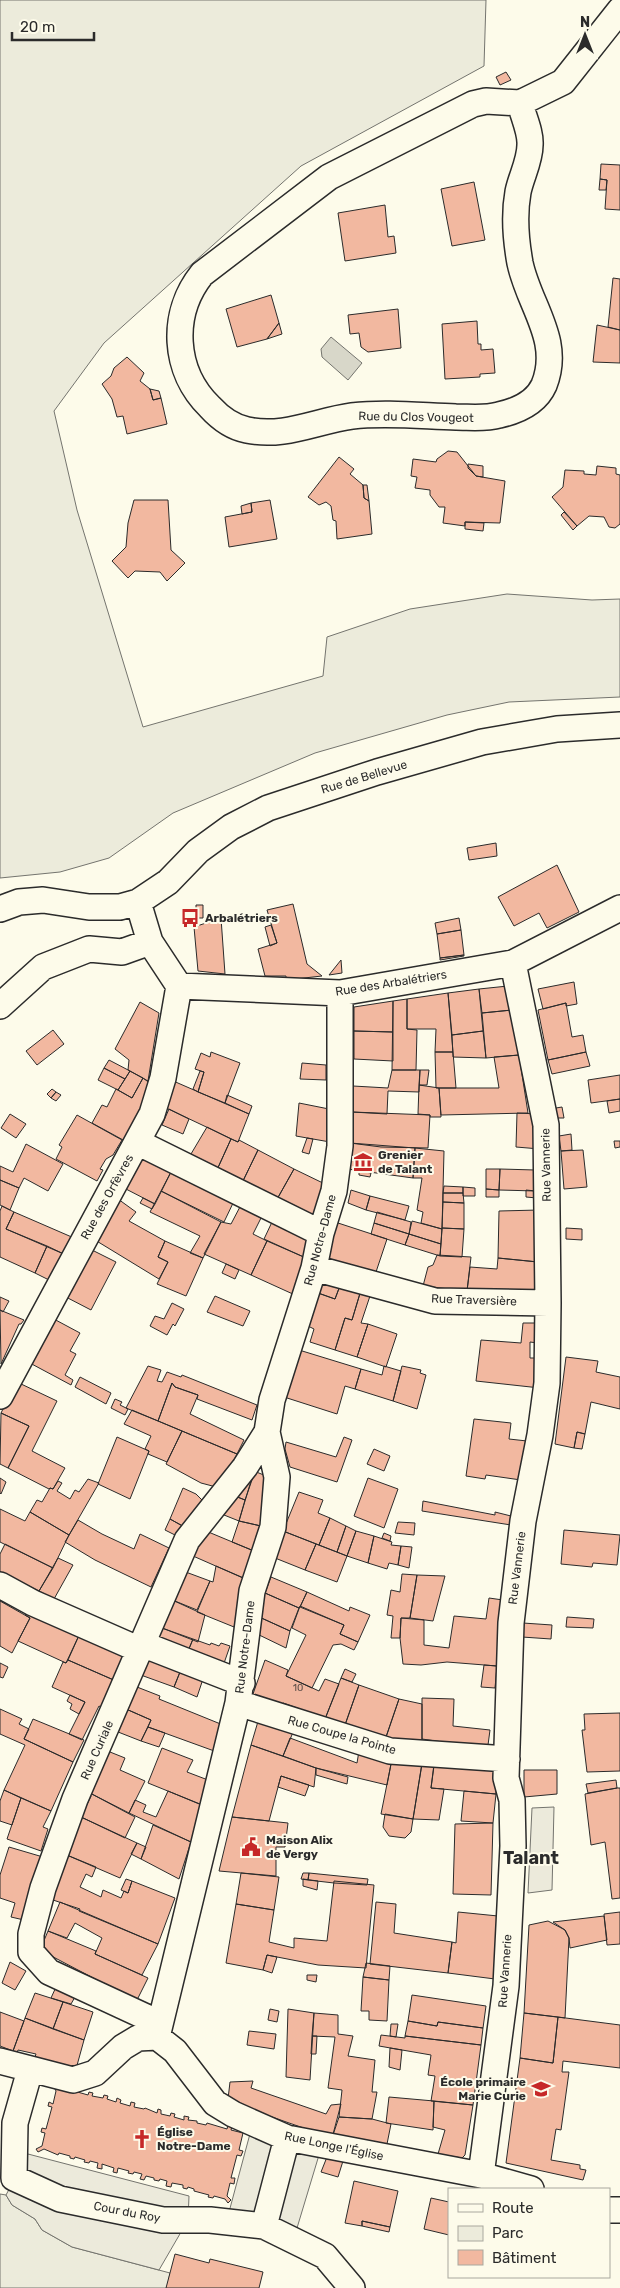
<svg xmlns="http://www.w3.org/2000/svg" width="620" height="2288" font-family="Rubik,sans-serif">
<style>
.green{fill:#ecebdb;stroke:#74746e}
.parking{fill:#eceadb;stroke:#74746e}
.water{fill:#d8d7c9;stroke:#74746e}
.building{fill:#f2b8a0;stroke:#2b2b2b}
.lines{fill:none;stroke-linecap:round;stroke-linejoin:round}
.minor-casing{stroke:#2b2b2b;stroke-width:28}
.minor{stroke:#fdfbea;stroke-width:25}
.labels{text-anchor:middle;stroke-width:4;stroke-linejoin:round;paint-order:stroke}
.number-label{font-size:10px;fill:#5d4e48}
.street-label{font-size:12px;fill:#2b2b2b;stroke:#fdfbea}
.poi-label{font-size:12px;font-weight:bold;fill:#2b2b2b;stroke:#fdfbea;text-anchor:start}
.district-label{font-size:18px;font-weight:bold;fill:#2b2b2b;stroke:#fdfbea}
</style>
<rect width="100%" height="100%" fill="#fdfbea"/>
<!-- green -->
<path class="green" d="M0 0H486L484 66 301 166 104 343 54 411 77 510 143 727 323 676 327 637 410 609 507 594 592 600 620 599V697L509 702 447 715 315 753 173 813 109 858 60 872 0 878Z
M0 2194 6 2195 12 2205 35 2219 42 2230 72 2247 170 2273 167 2288H0Z"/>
<!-- parking -->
<path class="parking" d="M554 1807 552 1890 528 1893 532 1808Z
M251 2130 319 2155 297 2228 229 2212Z
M28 2154 189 2196 188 2220 159 2270 72 2247 42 2230 35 2219 12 2205 6 2195Z"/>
<!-- water -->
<path class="water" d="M331 337 362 363 348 380 322 357 321 349Z"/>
<!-- building -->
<path class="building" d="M506 72 511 80 500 85 496 77Z
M601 164 620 165V210L605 209 607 180 600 179Z
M600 179 607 180 606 190H599Z
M474 182 485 240 452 246 441 189Z
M385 205 388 237 394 236 396 253 345 261 338 213Z
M613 278 620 279V330L608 327Z
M271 295 279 323 267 339 237 347 226 309Z
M398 309 401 348 368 352 361 347 359 333 350 334 348 315Z
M477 321 478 344H481V350L493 349 495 373 480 374V377L445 379 442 324Z
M279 323 282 334 267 339Z
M597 325 620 330V363L593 362Z
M127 357 144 373 140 381 150 389 153 400 161 398 167 424 127 434 123 416 117 417 112 399 102 384 111 376 114 368Z
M150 389 159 391 161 398 153 400Z
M448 451 457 452 476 476 505 481 500 523 465 522V526L443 523 445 507H439L430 495V490L415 488 417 477 411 476 413 459 436 462 437 459Z
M339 457 354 469 350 474 363 485 364 498 369 501 372 534 337 539 336 521 333 520 331 506 326 502 319 505 308 497Z
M468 464 483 466V477L476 476 468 468Z
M597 466 616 468V474L620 475V524L615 528 609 527 604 517 589 516 577 526 552 497 563 487 565 470 584 471V474L596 475Z
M363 485H367L369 501 364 498Z
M134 500H168L171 550 185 563 167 581 160 572 135 571 128 578 112 561 126 547 128 523Z
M270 500 277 539 229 547 225 517 252 512 251 503Z
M251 503 252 512 242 514 241 506Z
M564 512 577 526 573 530 561 515Z
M465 522 484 523 483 531 465 529Z
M496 843 497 856 469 860 467 848Z
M557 865 579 912 547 928 539 913 514 926 498 897Z
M293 904 307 964 322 976 286 980V976H265L258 949 277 943 267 910Z
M196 905H203V918H196Z
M221 918 225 974 198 971 194 927Z
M459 918 461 930 437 934 435 923Z
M271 925 277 943 270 946 265 927Z
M461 930 464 955 440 958 437 934Z
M464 955V956L440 960V958Z
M341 960 342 973 329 975Z
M574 982 577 1004 566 1006V1003L543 1009 538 989Z
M508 986 512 1010 482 1013 479 989Z
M479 989 483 1031 452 1035 448 993Z
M448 993 453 1052H435L436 1029H407V999Z
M407 999V1029L417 1030 416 1070H392L393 1001Z
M393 1001V1032L354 1031V1007Z
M140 1002 159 1013 148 1081 128 1070 129 1060 115 1049Z
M566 1003 572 1037 583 1035 586 1052 548 1060 538 1010Z
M512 1010 519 1055 486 1058 482 1013Z
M53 1030 64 1044 37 1065 26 1051Z
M354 1031 393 1032V1061L354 1059Z
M483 1031 486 1058 453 1057 452 1035Z
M211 1052 240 1063 225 1103 198 1092 204 1072 195 1069 201 1053 210 1057Z
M435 1052H453L456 1088H436Z
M586 1052 590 1066 552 1074 548 1060Z
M519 1055 528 1113 441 1115 439 1088H499L494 1057Z
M109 1060 130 1071 125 1079 104 1068Z
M302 1063 326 1065V1080L300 1079Z
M104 1068 125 1079 118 1090 98 1080Z
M392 1070H420L419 1092 388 1091 387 1114 352 1112 353 1086 388 1088Z
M420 1070H429L427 1085H419Z
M130 1071 143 1078 132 1098 118 1090Z
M200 1071 204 1072 198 1092 193 1089Z
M620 1075V1099L591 1103 588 1080Z
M143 1078 151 1084 145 1100 125 1141 92 1123 102 1105 107 1107 116 1089 132 1098Z
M171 1080 249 1114 238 1142 162 1106Z
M419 1085 439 1088 441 1117H430V1115L418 1114Z
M52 1089 56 1092 51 1098 47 1094Z
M56 1092 61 1095 56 1101 51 1098Z
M227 1095 252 1106 249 1114 225 1103Z
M620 1099V1111L609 1113 607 1101Z
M299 1103 334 1110 330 1142 296 1136Z
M562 1107 564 1118H557L556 1108Z
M169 1109 189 1119 183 1134 162 1125Z
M352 1112 430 1115 428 1148 381 1147 350 1143Z
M517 1113 538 1114 540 1149 516 1147Z
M10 1114 26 1124 16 1138 1 1128Z
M77 1115 122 1140 113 1155 106 1159 100 1169 103 1170 97 1181 56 1159 62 1147 59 1145Z
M207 1127 231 1139 216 1172 188 1159Z
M571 1134 572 1150 561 1151 559 1136Z
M307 1138 313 1139 309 1154 302 1152Z
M231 1139 238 1142 239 1140 258 1150 241 1185 216 1172Z
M614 1141H620V1147L615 1148Z
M350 1143 415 1148 413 1178 347 1169Z
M26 1144 63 1164 48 1191 24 1178 19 1188 0 1180V1166L13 1172Z
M415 1148 444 1151 442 1229 421 1223 423 1212 417 1210 422 1178H413Z
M258 1150 294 1169 276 1201 241 1185Z
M583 1150 587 1187 564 1189 561 1151Z
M142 1158 173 1168 155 1204 124 1188Z
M173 1168 235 1199 224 1222 161 1191Z
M294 1169 327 1185 314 1218 276 1201Z
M486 1169H500L499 1190 486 1189Z
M500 1169 535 1170 536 1191 499 1190Z
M359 1171 371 1173 370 1177 359 1175Z
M0 1180 19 1188 10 1210 0 1205Z
M444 1186 463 1187V1193H443Z
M463 1187 475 1188V1196H463Z
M486 1189 499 1190V1197H486Z
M351 1190 370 1196 366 1210 348 1203Z
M526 1190 536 1191 537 1198 526 1197Z
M161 1191 221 1222 203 1258 190 1253 200 1236 150 1212Z
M443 1193H463L464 1203 443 1202Z
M370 1196 409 1206 405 1220 366 1210Z
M143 1198 155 1204 152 1209 140 1203Z
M118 1199 136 1212 129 1221 165 1241 158 1257 168 1262 159 1279 95 1240Z
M443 1202 464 1203V1229L442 1228Z
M242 1203 262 1216 253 1234 267 1241 251 1275 204 1254 221 1222 231 1224Z
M2 1206 14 1212 6 1229 47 1246 35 1273 0 1257V1211Z
M539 1210 538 1262 498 1258 499 1211Z
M14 1212 74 1238 66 1255 6 1229Z
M377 1212 411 1222 409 1234 374 1223Z
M412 1221 442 1229 441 1244 409 1234Z
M272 1222 312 1239 306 1258 264 1239Z
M335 1222 387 1239 375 1275 325 1259Z
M374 1223 409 1234 405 1245 371 1234Z
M442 1228 464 1229 462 1257 440 1256Z
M566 1228 582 1229V1240L566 1239Z
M409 1234 441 1244 440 1256 405 1245Z
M165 1241 203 1258 186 1296 157 1284 168 1262 158 1257Z
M267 1241 306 1258 295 1295 251 1275Z
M47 1246 66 1255 51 1281 35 1273Z
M90 1249 116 1262 91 1310 64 1296Z
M437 1255 471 1257 467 1291 423 1286 428 1267 433 1265Z
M498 1258 538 1262 537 1294 467 1291 470 1267 497 1269Z
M226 1264 239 1270 235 1279 222 1273Z
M323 1278 341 1283 335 1299 318 1293Z
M341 1283 361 1290 352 1320 345 1318 335 1350 310 1342 314 1329 308 1326 318 1293 335 1299Z
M361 1290 371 1293 361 1323 368 1324 357 1357 335 1350 345 1318 352 1320Z
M215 1296 250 1311 243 1326 207 1312Z
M0 1297 9 1301 3 1312 0 1310Z
M172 1303 184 1309 175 1326 173 1324 167 1335 150 1326 155 1316 164 1319Z
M0 1310 24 1320 21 1324H19L1 1364Z
M52 1318 80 1333 70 1351 76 1354 65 1375 73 1380 71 1385 28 1362Z
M523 1323H537L538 1343 530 1342V1358H539L540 1388 476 1381 481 1340 521 1343Z
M368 1324 397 1334 386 1367 357 1357Z
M299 1350 361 1369 355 1389 345 1386 337 1414 284 1397Z
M566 1357 598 1361 596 1372 620 1377V1409L591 1402 585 1434 577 1432 574 1448 555 1444Z
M148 1366 161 1370 157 1381 162 1382 167 1372 181 1377 182 1375 257 1405 252 1420 197 1399 198 1395 175 1387 172 1383 158 1421 126 1408Z
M384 1366 401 1371 393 1401 355 1389 361 1369 382 1375Z
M402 1366 421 1370 420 1373 426 1375 417 1409 393 1401Z
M80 1377 111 1393 106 1404 75 1387Z
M19 1383 57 1401 32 1451 65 1468 53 1489 50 1488 49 1489 8 1468 29 1426 1 1413 5 1405 8 1406Z
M172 1383 175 1387 198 1395 190 1414 244 1440 237 1454 158 1421Z
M115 1399 122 1402 120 1405 128 1409 125 1415 111 1408Z
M132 1410 182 1431 167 1462 148 1454 149 1451 145 1449 151 1436 124 1424Z
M1 1413 29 1426 8 1468 0 1464Z
M474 1419 511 1423 509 1439 527 1441 521 1480 486 1475 485 1479 466 1476Z
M182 1431 237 1454 220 1488 201 1483 166 1464Z
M577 1432 585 1434 582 1449 574 1448Z
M117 1437 149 1451 130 1499 98 1484Z
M344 1437 352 1440 337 1482 290 1467 285 1449 286 1442 336 1457Z
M374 1449 390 1456 384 1471 367 1464Z
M254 1471 271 1478 261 1526 239 1521Z
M253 1477 245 1500 235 1496Z
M0 1478 6 1482 1 1494 0 1493Z
M368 1478 398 1489 384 1528 354 1516Z
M88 1479 99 1483 69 1535 30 1512 37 1500 42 1502 50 1488 53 1489 58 1481 62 1483 57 1491 70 1499 75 1490 79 1492Z
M183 1488 196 1494 202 1500 188 1529 170 1519Z
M299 1492 323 1500 318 1513 330 1518 319 1545 283 1531Z
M235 1496 245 1500 239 1521 219 1513Z
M423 1501 495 1515V1512L511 1516V1525L422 1511Z
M0 1509 25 1521 30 1512 69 1535 53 1568 0 1542Z
M330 1518 346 1526 337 1552 319 1545Z
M170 1519 188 1529 183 1539 165 1530Z
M78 1520 102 1534 134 1549 140 1534 169 1548 151 1587 95 1560 65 1542Z
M239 1521 261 1526 254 1551 232 1542Z
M398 1522 415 1523 414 1535 395 1533Z
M346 1526 356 1531 347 1556 337 1552Z
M564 1530 620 1535 617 1565 593 1563 592 1567 561 1564Z
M206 1531 254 1551 243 1578 193 1556Z
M283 1531 316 1544 305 1570 275 1558Z
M356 1531 374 1536 368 1563 347 1556Z
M384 1533 391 1536 390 1541 382 1538Z
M374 1536 392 1542 391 1545 401 1546 398 1565 389 1563 387 1569 368 1563Z
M5 1544 53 1568 39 1591 0 1572V1554Z
M316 1544 347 1556 337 1582 305 1570Z
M401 1546 412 1547 409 1568 398 1565Z
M58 1558 73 1565 54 1599 39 1591Z
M216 1566 246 1579 234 1627 197 1612 210 1581 213 1582Z
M183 1571 210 1581 197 1610 170 1599Z
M402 1574 417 1575 410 1618H401L400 1638H391L393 1616 387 1615 391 1590 400 1592Z
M417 1575 445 1576 433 1621 410 1618Z
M271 1577 307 1592 300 1607 299 1608 265 1593Z
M307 1592 349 1611 350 1607 370 1615 358 1642 340 1634 344 1625 300 1607Z
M265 1593 299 1608 290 1631 257 1616Z
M489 1598 503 1600 497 1666 447 1662 421 1665 403 1664 400 1638 401 1618 424 1620V1645L449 1648 454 1616 486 1619Z
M170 1599 205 1615 198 1642 162 1628Z
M0 1601 30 1618 12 1653 0 1646Z
M300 1606 344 1625 340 1634 358 1642 354 1650 341 1644 333 1645 312 1688 286 1676 306 1635 292 1628Z
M29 1610 81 1631 66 1663 18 1641 30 1618 25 1615Z
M257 1616 290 1631 286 1648 253 1632Z
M567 1617 594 1619 593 1628 566 1627Z
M523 1623 552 1625 551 1639 522 1637Z
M162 1628 193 1639 186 1656 155 1640Z
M81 1631 128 1652 116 1681 68 1660Z
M193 1639 210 1645 211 1643 219 1646 221 1643 230 1646 222 1669 186 1656Z
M146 1652 182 1667 174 1687 138 1674Z
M68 1660 116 1681 105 1709 99 1706 82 1740 69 1734 85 1702 52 1687 63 1662 66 1663Z
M265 1660 288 1670 286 1676 319 1691 325 1679 339 1684 325 1719 297 1715 300 1709 283 1703 282 1705 253 1694Z
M0 1663 8 1667 3 1678 0 1677Z
M484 1665 497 1666 495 1688 481 1687Z
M182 1667 204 1676 197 1697 174 1687Z
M345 1669 356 1674 352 1682 341 1678Z
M341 1678 359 1685 345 1725 325 1719Z
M359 1685 399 1699 385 1740 345 1725Z
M137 1687 160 1696 159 1699 228 1727 217 1752 148 1727 151 1720 126 1709Z
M70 1695 85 1702 79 1714 70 1709 72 1704 67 1701Z
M422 1698 454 1699 453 1726 490 1730 488 1745 484 1748 422 1739Z
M399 1699 422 1704V1743L385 1740Z
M0 1709 22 1719 19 1724 29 1729 24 1739 73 1762 51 1811 4 1790 25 1745 0 1734Z
M126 1709 151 1720 141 1741 113 1730Z
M620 1713V1771L587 1772 582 1730H585L584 1714Z
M259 1718 294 1730 283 1756 251 1745Z
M33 1719 84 1740 73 1762 24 1739Z
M148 1727 165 1733 159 1747 141 1741Z
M290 1738 357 1763 359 1751 392 1759 387 1785 316 1768 283 1756Z
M251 1745 316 1768 314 1787 281 1776 269 1821 232 1817Z
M162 1748 193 1760 187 1772 208 1780 200 1804 148 1783Z
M105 1750 125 1758 120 1770 145 1781 129 1813 88 1792Z
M392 1759 422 1763 413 1819 381 1814Z
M422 1764 434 1766 431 1788 444 1789 439 1820 413 1819Z
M434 1764 497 1769 496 1794 431 1788Z
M316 1768 348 1777 347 1784 316 1775Z
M524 1770H557V1794L524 1797Z
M281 1776 309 1785 305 1796 278 1787Z
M616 1780 617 1788 588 1793 586 1784Z
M617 1788H620V1898L612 1899 605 1842 591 1845 585 1794Z
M4 1790 21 1798 12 1825 0 1821V1801Z
M168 1791 204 1806 191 1842 129 1813 135 1800 146 1805 143 1812 156 1817Z
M464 1791 496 1794 493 1823 461 1821Z
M88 1792 135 1817 125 1838 81 1817 91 1796 88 1794Z
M21 1798 51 1811 43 1827 48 1829 41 1851 7 1839Z
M385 1814 413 1819 411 1832 405 1838 389 1836 383 1827Z
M81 1817 137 1843 120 1878 62 1853Z
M232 1817 288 1823 285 1847H276V1876L219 1871Z
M493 1823 491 1895 453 1894 455 1824Z
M153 1825 191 1842 179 1879 141 1859Z
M137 1843 146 1847 141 1859 131 1854Z
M9 1847 43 1857 24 1920 11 1917 15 1903 0 1898V1875Z
M62 1853 96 1867 92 1877 86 1874 80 1887 101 1897 103 1890 121 1898 124 1891 128 1893 132 1881 175 1898 158 1944 79 1911 80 1909 47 1898Z
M241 1873 279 1877 274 1910 236 1904Z
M303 1873H309L308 1880 301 1879Z
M309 1873 368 1879 367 1885 334 1883 308 1880Z
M126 1879 132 1881 128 1893 121 1890Z
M303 1879 318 1881 317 1890 303 1886Z
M334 1881 374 1885 366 1968 318 1965 267 1955 263 1970 226 1963 236 1904 274 1910 269 1942 294 1948V1938L327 1941Z
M60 1902 158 1944 142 1975 95 1954 102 1938 75 1923 67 1938 48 1931Z
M376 1902 396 1904 394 1933 452 1942 448 1973 370 1964Z
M458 1912 498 1916 495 1979 448 1973 452 1942 456 1943Z
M620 1912V1944L607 1945 604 1914Z
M604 1916 607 1940 570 1948 569 1938 565 1930 553 1922Z
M548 1921 565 1930 569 1938 565 2018 524 2013 529 1925Z
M48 1931 96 1951 95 1954 148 1978 138 1998 135 2000 40 1950Z
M267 1955 277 1957 272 1973 263 1970Z
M10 1962 26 1971 15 1990 2 1983Z
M366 1963 390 1966 389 1980 363 1977Z
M307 1975H317L316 1982 307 1980Z
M363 1977 389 1980 387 2021 369 2020V2011H361Z
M56 1987 75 1997 71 2004 51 1998Z
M35 1993 63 2002 53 2029 25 2018Z
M412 1995 486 2006 483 2028 438 2022 437 2026 408 2021Z
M63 2002 93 2012 84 2040 53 2029Z
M270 2009 279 2011 277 2022 268 2020Z
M288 2009 314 2013 310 2080 286 2077Z
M0 2012 24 2021 13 2051 0 2046Z
M314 2013 338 2015V2034L353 2036 348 2056 375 2060 372 2092H377L372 2119 339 2117 342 2090 328 2088 335 2037 312 2036Z
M524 2013 558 2017 553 2063 520 2058Z
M558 2017 620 2025V2068L563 2061 562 2072H569L561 2130 556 2129 551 2160 580 2165V2169L586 2170 583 2180 506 2163 520 2058 553 2063Z
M25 2018 84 2040 76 2069 35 2057 36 2054 18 2050 17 2053 13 2051Z
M408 2021 437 2026 438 2022 483 2028 481 2045 405 2036Z
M391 2024H398L396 2037 390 2036Z
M249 2031 276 2034 274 2049 247 2045Z
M381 2035 405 2038V2036L481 2045 473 2105 431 2101 435 2076 428 2075 431 2055 379 2046Z
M312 2036H317L316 2054H311Z
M390 2048 402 2050 400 2070 389 2067Z
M253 2081 251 2088 326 2114 331 2105 341 2104 332 2138 232 2103 228 2099 230 2082Z
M53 2085 88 2095 89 2092 93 2093 92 2096 103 2098 104 2095 108 2096 107 2099 116 2102 117 2098 121 2100 120 2103 130 2106 131 2102 135 2103 134 2107 144 2109 145 2108 157 2113 158 2109 161 2110V2114L170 2116 171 2113 175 2114 174 2117 184 2120V2116L189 2117 188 2120 197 2121V2123L206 2125 207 2123 227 2129 228 2125 232 2126 231 2130 243 2133 239 2150 243 2151 241 2156 237 2155 231 2178H235L234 2184 230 2183 227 2196 231 2200 228 2203 225 2199 214 2196 213 2198 208 2197 209 2195 194 2191V2189L188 2187 187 2189 183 2188V2185L172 2183 171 2187 166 2186 167 2181 160 2179 159 2181 154 2180V2178L146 2176 144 2180 140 2179 142 2174 134 2172 133 2174 128 2173 129 2171 118 2168 117 2173 113 2172 114 2168 102 2164V2169L97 2168 98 2163 90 2161 89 2163 84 2162 85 2160 75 2157 74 2159 70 2158V2156L59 2153 58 2155 44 2149 38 2152 36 2149 42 2146 45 2133 41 2132 42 2128 46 2129 52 2107 48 2106 49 2102 53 2104 56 2091Z
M389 2097 434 2101 433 2130 386 2123Z
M434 2101 473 2105 465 2155 462 2158 438 2154 445 2130 433 2127Z
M339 2117 372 2119 391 2124 386 2149 332 2138Z
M327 2157 343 2161 338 2177 321 2172Z
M354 2181 398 2191 390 2227 362 2221V2226L345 2223Z
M431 2198 449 2202V2235L424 2229Z
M362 2221 390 2227 389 2232 362 2226Z
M175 2254 209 2263 210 2259 263 2272 259 2288H166Z"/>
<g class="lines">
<!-- minor casing -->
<g class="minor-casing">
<path id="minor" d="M520 103C523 116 531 132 530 145 530 161 521 177 518 192 514 214 516 241 520 263 529 306 562 340 544 385 536 403 517 411 499 415 485 419 470 417 456 417 422 416 386 412 352 416 316 421 284 438 247 430 232 427 220 418 210 407 173 371 170 314 202 274L329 177 473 104 486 101 520 103 563 82 620 10
M138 902 150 942 179 986
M0 909 19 902 43 900 89 907H120L138 902 168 882 198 851 231 827 268 808 377 772 482 742 557 729 620 725
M179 986 340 993 513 963 620 908
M0 1006 43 967 89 949 122 952 150 942
M137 1142 321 1233
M314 1268 435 1301 548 1303
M0 1396 152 1114 163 1078 179 986
M0 1585 33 1603 140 1650
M142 1644 242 1683
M238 1703 390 1751 507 1759
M159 2023 49 1972 31 1952V1934L43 1888 75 1799 187 1540 245 1467 267 1432
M157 2037 238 1703 252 1591 273 1527 277 1477 267 1432 272 1400 314 1268 321 1233 334 1191 340 1146V993
M0 2061 73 2080 95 2073 123 2047 138 2038 157 2037 175 2051 215 2103 233 2114 287 2138 481 2175 531 2189
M30 2070 15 2123 14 2178 60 2199 163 2220H210L264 2226 287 2138
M481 2175 506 1986 513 1846 512 1800 506 1778 511 1623 523 1521 540 1435 547 1383 548 1303 546 1125 513 963
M609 2210H620
M264 2226 325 2256 352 2288"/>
</g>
<!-- minor -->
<use href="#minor" class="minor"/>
</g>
<!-- icons -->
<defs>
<g id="bus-bare" transform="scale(1.5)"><path d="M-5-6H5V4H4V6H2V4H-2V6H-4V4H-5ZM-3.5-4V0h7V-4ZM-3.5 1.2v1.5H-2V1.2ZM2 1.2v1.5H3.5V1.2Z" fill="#c62828" stroke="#fdfbea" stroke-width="2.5" paint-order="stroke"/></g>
<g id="museum-bare" transform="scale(1.5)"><path d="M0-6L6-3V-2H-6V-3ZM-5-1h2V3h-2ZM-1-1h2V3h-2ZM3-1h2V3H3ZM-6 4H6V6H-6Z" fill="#c62828" stroke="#fdfbea" stroke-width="2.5" paint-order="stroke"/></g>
<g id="civic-bare" transform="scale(1.5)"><path d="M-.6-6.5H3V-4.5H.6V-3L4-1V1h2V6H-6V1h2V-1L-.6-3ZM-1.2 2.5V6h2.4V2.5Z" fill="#c62828" stroke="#fdfbea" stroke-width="2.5" paint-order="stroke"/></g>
<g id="school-bare" transform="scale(1.5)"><path d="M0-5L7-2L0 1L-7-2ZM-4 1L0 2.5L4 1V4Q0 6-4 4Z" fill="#c62828" stroke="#fdfbea" stroke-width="2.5" paint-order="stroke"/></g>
<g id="church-bare" transform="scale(1.5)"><path d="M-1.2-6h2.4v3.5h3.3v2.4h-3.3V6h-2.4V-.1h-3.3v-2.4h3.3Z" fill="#c62828" stroke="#fdfbea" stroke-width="2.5" paint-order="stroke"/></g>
</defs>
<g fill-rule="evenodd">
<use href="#bus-bare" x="190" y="918"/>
<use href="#museum-bare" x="363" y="1162"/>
<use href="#civic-bare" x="251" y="1847"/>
<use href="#school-bare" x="541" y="2089"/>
<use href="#church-bare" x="142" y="2139"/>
</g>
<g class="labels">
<!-- number labels -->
<g class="number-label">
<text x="298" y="1691">10</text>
</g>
<!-- street labels -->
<g class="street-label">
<text transform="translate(416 417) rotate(1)" y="4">Rue du Clos Vougeot</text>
<text transform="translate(364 777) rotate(-17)" y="4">Rue de Bellevue</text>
<text transform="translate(391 983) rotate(-9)" y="4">Rue des Arbalétriers</text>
<text transform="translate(546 1165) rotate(-91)" y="4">Rue Vannerie</text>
<text transform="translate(107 1197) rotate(-61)" y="4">Rue des Orfèvres</text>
<text transform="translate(320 1240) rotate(-75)" y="4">Rue Notre-Dame</text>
<text transform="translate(474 1300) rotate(2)" y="4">Rue Traversière</text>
<text transform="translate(517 1568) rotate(-83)" y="4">Rue Vannerie</text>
<text transform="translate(245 1647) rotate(-83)" y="4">Rue Notre-Dame</text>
<text transform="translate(342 1735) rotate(16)" y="4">Rue Coupe la Pointe</text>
<text transform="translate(97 1750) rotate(-66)" y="4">Rue Curiale</text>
<text transform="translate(505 1971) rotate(-86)" y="4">Rue Vannerie</text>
<text transform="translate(334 2146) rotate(12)" y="4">Rue Longe l'Église</text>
<text transform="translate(127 2212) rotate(11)" y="4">Cour du Roy</text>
</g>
<!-- poi labels -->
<g class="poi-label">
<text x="205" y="922">Arbalétriers</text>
<text x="378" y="1159">Grenier<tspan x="378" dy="14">de Talant</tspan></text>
<text x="266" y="1844">Maison Alix<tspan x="266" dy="14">de Vergy</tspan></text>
<text x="526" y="2086" text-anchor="end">École primaire<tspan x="526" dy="14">Marie Curie</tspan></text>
<text x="157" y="2136">Église<tspan x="157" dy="14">Notre-Dame</tspan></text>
</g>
<!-- district labels -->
<g class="district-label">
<text x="531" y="1864">Talant</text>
</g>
</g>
<!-- legend -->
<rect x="448" y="2188" width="162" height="90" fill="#fdfbea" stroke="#a9a89e"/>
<rect x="458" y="2204" width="25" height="8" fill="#fdfbea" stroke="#a9a89e"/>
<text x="492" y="2213" font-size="15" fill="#2b2b2b">Route</text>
<rect x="458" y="2226" width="25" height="15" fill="#ecebdb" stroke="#a9a89e"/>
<text x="492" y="2238" font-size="15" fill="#2b2b2b">Parc</text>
<rect x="458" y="2250" width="25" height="15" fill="#f2b8a0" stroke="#a9a89e"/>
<text x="492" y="2263" font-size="15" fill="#2b2b2b">Bâtiment</text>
<!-- north arrow -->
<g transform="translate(585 35)" stroke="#fdfbea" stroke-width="4" paint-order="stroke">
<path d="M0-4L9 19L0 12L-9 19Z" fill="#2b2b2b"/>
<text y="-8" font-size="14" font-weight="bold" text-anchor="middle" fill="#2b2b2b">N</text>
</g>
<!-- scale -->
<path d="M12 32v8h82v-8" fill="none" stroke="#2b2b2b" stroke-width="2.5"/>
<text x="20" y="32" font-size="15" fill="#2b2b2b" stroke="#fdfbea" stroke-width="4" paint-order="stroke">20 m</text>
</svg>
